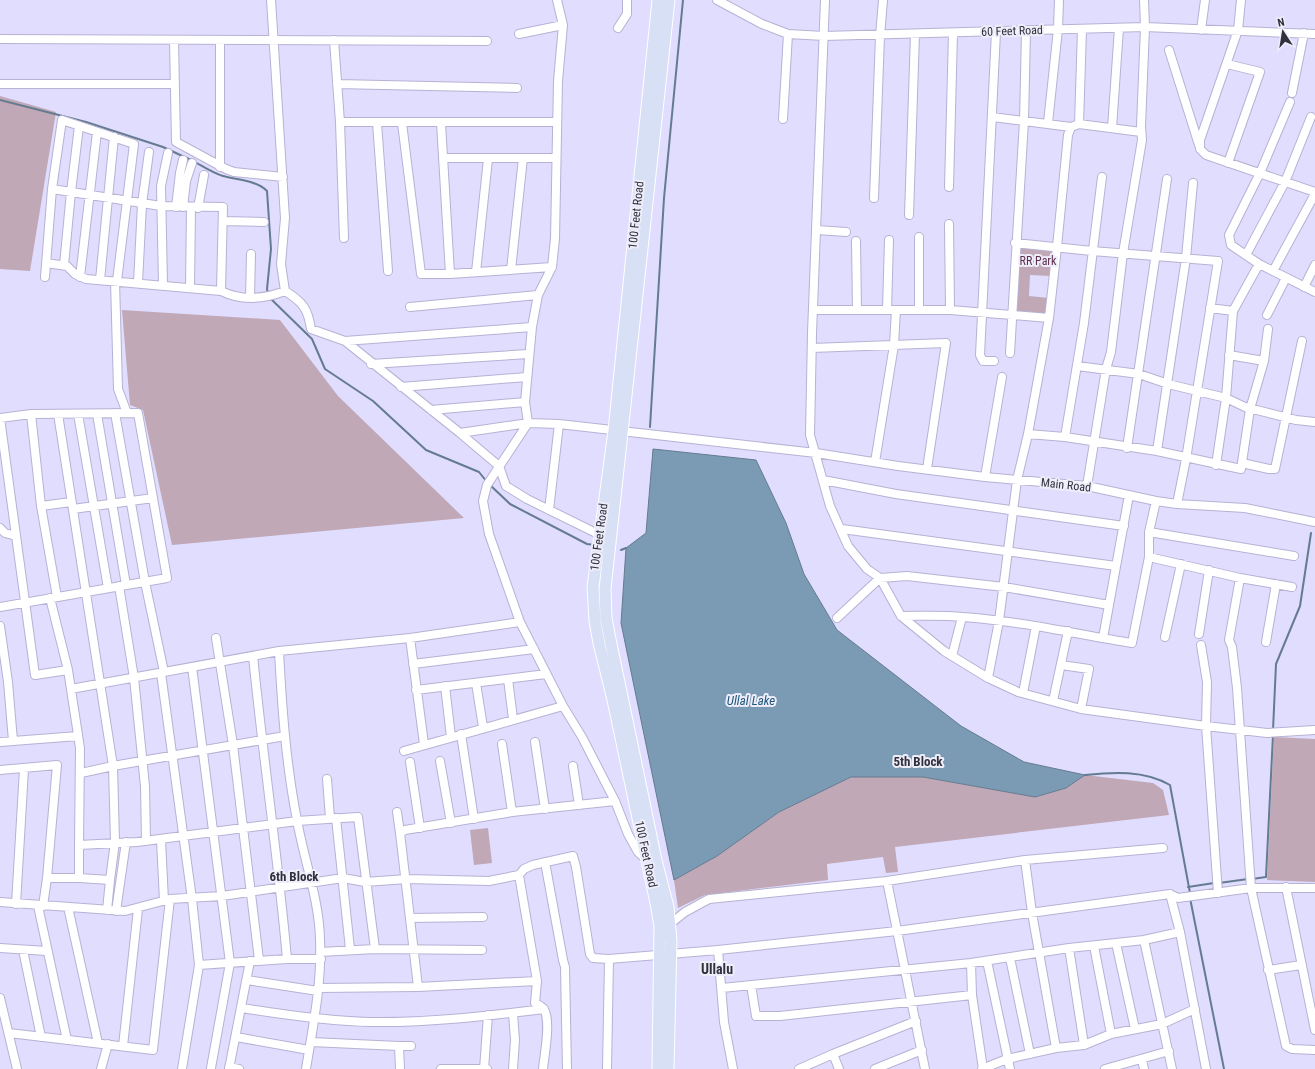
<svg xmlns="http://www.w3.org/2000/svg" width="1315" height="1069" font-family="'Roboto Condensed',sans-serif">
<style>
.green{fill:#c0a8b6}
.water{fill:#7b9bb4;stroke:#657b90}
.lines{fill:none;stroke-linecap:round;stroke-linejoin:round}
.stream{stroke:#657b90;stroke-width:2}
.minor-casing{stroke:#b6b2d3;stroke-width:10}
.major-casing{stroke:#fff;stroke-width:13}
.minor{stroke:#fff;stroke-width:8}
.major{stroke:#d7e0f5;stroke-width:11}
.labels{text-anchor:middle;stroke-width:4;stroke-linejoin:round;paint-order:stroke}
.street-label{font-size:12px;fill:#31303d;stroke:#eeedfa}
.park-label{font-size:12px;fill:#603151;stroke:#eeedfa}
.water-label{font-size:13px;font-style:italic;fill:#205679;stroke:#eeedfa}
.neighbourhood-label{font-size:13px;font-weight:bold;fill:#31303d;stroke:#eeedfa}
.quarter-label{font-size:14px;font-weight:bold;fill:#31303d;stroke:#eeedfa}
</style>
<rect width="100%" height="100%" fill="#e0ddff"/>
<!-- green -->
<path class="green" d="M0 96 56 112 30 271 0 269Z
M1018 244 1054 248 1051 276 1030 275 1029 296 1049 298 1048 316 1012 313Z
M122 310 280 320 338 396 464 518 172 545 143 410 130 405Z
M1274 737 1315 739V882L1267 880Z
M1085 775 1153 783 1163 790 1169 815 895 847 898 872 886 873 883 857 827 864 828 880 705 895 678 908 674 880 717 856 779 812 851 777H923L1035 797 1066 788Z
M488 828 492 863 474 865 470 830Z"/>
<!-- water -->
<path class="water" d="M653 449 756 460 786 523 804 574 837 630 961 726 1024 762 1085 775 1066 788 1035 797 923 777H851L779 812 717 856 674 880 621 623 626 548 646 533Z"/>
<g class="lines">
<!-- stream -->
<path class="stream" d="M0 100 86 122 163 147 191 160
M195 162C204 167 213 173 223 176 237 180 256 180 267 191L271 249 267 289 268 294
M270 298 312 339 325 369 373 401 426 450 479 472 487 482
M650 427 664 198 683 0
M490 485 510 504 587 544 595 545
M621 550 626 548
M1273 730 1276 664 1300 606 1311 533
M1085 775C1113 772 1144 770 1170 785L1190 893
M1252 879 1266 877 1273 735
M1219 883 1248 879
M1188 887 1214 883
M1190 898 1224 1069"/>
<!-- minor casing -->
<g class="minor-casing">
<path id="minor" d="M271 0 285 218 281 264 285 291C303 302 308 309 311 329L345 341 460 433 499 466 506 486 527 499 600 535
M557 0 563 25 558 81 555 239 552 267 538 295 532 327 525 402 528 423 487 485 483 501 489 534 520 622 563 706 582 737 615 801 628 834 638 852 648 861
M717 0 762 24 788 34 824 36 1145 27 1315 34
M825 0 812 333 810 435 830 506 848 546 867 569 880 578 901 616 944 651 988 678 1018 692 1081 709 1206 726 1267 733 1315 730
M1241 0 1238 30 1200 140V149L1206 155 1315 192
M618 28 627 14V0
M1201 30 1205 0
M519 34 563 25
M0 39 487 41
M174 40 176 142 226 169 234 172 283 177
M220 40V167
M334 40 340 122 344 238
M1169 50 1199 145
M1227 64 1260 72 1228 163
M0 84H175
M337 84 517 88
M1292 93 1304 33
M1290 102 1260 173 1229 235 1231 245 1259 264 1315 292
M992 117 1071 127
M783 119 788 34
M340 122H556
M377 123 388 271
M402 123 421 274H450L552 267
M441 123 450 274
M1048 123 1058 29 1059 0
M1079 124 1082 29
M1112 128 1119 28
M444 158H556
M949 187 953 33
M52 189 161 206 223 207 221 291
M874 198 880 36 883 0
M176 207 180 173 183 160
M183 207 186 181 192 163
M198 208 204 175
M909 215 915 34
M223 221 264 222
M949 224 950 310
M817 230 846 232
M856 241 857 310
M1015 243 1092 251 1218 261 1186 459 1177 504
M1246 255 1285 182 1311 117
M46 263 67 266 75 274 86 279 221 291C241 301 264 299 285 291
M64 265 71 192 79 126
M511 270 523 158
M1273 271 1315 194
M476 272 488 159
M45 277 52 189 62 120 134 144 117 281
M80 277 97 132
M100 280 114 137
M115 281 118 389 127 413
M138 283 142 204 149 152
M163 285 161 186 168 153
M1304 287 1315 265
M190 288 191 207
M250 298 251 254
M410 307 538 295
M1210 308 1233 311
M813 310H950L1049 318
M887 310 889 240
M919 310V237
M1267 315 1286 278
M345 341 532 327
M812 348 946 343 927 469
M1010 353 1024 121 1026 31
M1229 355 1264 361
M994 361H983L980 355 996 32
M371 364 528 354
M1077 366 1139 374 1168 384 1226 398 1245 407 1296 420 1315 422
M401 387 527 377
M431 410 525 402
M115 413 145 582 164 672
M31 414 41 506 57 597
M58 414 113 766 115 842 110 880 79 878V845
M78 414 108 588
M97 414 126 585
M0 418 35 675 68 670 80 748 79 845 137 842 297 821 358 817 375 949
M0 418 31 414 138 413 167 578 0 607
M460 433 528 423 559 424 816 453 898 466 985 477 1087 486 1156 501 1177 504 1245 508 1315 522
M1028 434 1065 437 1157 451 1241 469 1250 409 1264 361 1268 329
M1065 437 1084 323 1102 177
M1127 448 1167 179
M1157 451 1186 258 1193 183
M875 462 894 345 896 310
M1242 463 1269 469H1275L1302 341
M1216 465 1226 398 1233 311 1259 264
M985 477 1002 377
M823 480 896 494 1124 526
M1087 486 1106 369 1111 352 1123 253 1142 140 1141 126 1145 27 1144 0
M41 506 71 502
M73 509 153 498
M549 510 559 424
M0 528 5 533 16 536
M842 529 1116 566
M1149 532 1294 556
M1149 557 1240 578 1292 587
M1240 578 1229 640 1232 647 1237 688 1251 888 1286 1046 1292 1049 1315 1050
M119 586 134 678 145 786 146 841
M50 598 68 670
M901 616C922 616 943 615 963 617 1020 621 1076 634 1132 643L1149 557V532L1156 501
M837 618 880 578 907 576 1004 587 1109 605
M0 626 8 682 13 741
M1199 634 1209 570
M1165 637 1181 564
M216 638 233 745 259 960
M410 638 424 744
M1103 638 1129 495
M1266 642 1276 584
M1201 645 1207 682 1206 726 1218 893
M279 651C282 708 286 764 297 820 304 860 319 899 320 939 322 983 313 1026 306 1069
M253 656C263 757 278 857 287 959
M952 656 962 617
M413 664 534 649
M1061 665 1089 669 1081 709
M192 667 230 963 211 1068
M161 673 192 899 199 965
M988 678 999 621 1017 480 1028 434 1049 318 1057 247 1068 135 1071 127 1079 124 1141 132
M508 679 513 719
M476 683 483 727
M445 686 451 737
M71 689 279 651 410 638 520 622
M416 690 546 674
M1023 693 1036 626
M1053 701 1068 631
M461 734 474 819
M0 742 78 736
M535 742 545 809
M502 744 512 812
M404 751 563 706
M440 761 451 823
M410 762 420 828
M573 766 579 805
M0 770 57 765 47 878 43 906
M81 773 113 766 285 736
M327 779 330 818
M397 812 400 833
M336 818 350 949
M161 840 164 901
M1025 860 1032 913 1056 1048
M545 862 563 960 565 967 567 1069
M519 875 537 981 535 1003C537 1004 541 1006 543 1008 552 1019 544 1056 543 1069
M47 878H79
M887 881 925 1069
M1286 887 1315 1030
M1170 894 1180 932 1206 1069
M0 902 125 911 170 899 222 896 343 878 365 882 407 879 489 881 519 875 524 869 533 865 573 856 576 867 590 954 593 958 609 959 607 1069
M16 904 24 769
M38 906 67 1040
M68 907 98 1043
M107 910 110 880
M116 911 126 842
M410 918 483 917
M670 924 685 912 709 899 887 881 1025 860 1163 848
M1144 940 1172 1069
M1116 943 1135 1029
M1094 946 1111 1034
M0 948 47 951
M1069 948 1084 1045
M23 950 41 1037
M718 950 897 931 1170 894 1178 898 1251 888H1315
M320 952 375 949 482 950
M1010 958 1030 1054
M609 959 718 950 724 1022 733 1069
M987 961 1010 1069
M971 963 972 995 983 1069
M1268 970 1301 965
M247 980 318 991
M751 985 756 1016H780L972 995
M418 987 400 833 405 830 512 812 615 801
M318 988 418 987 537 981
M722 988 971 963 1069 948 1144 940 1180 932
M0 998 17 1069
M242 1008C285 1015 327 1021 370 1022 428 1023 487 1016 544 1009
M513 1013 515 1040 513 1069
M9 1033 153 1050 170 899
M236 1037 309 1050
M311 1042 399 1046
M123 1046 138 909
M1142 1059 1144 1069
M229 1067 239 1069
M101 1069 108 1044
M182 1069 199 965 287 959H321
M229 1069 250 961
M400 1069 399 1046H411
M441 1069H487
M484 1069 488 1015
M799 1069 833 1054
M839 1069 833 1054 916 1021
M875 1069 922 1050
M982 1069 1007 1059 1056 1048 1084 1045 1111 1034 1162 1024 1195 1009
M1105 1069 1169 1051"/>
</g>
<!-- major casing -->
<g class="major-casing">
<path id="major" d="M658 1069 660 926 657 908 613 700 599 643 595 621 593 587 614 431 658 0
M668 1069 671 941 668 907 656 860 610 639 606 618 605 589 669 0"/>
</g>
<!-- minor -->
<use href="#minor" class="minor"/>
<!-- major -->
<use href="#major" class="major"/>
</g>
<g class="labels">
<!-- street labels -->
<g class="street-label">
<text transform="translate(1012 31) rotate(-2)" y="4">60 Feet Road</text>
<text transform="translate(636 215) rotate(-84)" y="4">100 Feet Road</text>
<text transform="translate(1066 485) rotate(6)" y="4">Main Road</text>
<text transform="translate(599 537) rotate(-82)" y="4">100 Feet Road</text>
<text transform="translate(646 854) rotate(78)" y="4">100 Feet Road</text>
</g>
<!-- park labels -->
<g class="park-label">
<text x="1038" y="265">RR Park</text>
</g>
<!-- water labels -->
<g class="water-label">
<text x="751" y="705">Ullal Lake</text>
</g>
<!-- neighbourhood labels -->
<g class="neighbourhood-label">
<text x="918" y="766">5th Block</text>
<text x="294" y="881">6th Block</text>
</g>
<!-- quarter labels -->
<g class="quarter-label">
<text x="717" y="974">Ullalu</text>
</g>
</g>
<!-- north arrow -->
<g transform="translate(1283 32) rotate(348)" stroke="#eeedfa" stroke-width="3" paint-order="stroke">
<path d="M0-3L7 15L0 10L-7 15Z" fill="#31303d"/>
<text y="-6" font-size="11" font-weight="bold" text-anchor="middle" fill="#31303d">N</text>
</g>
</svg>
